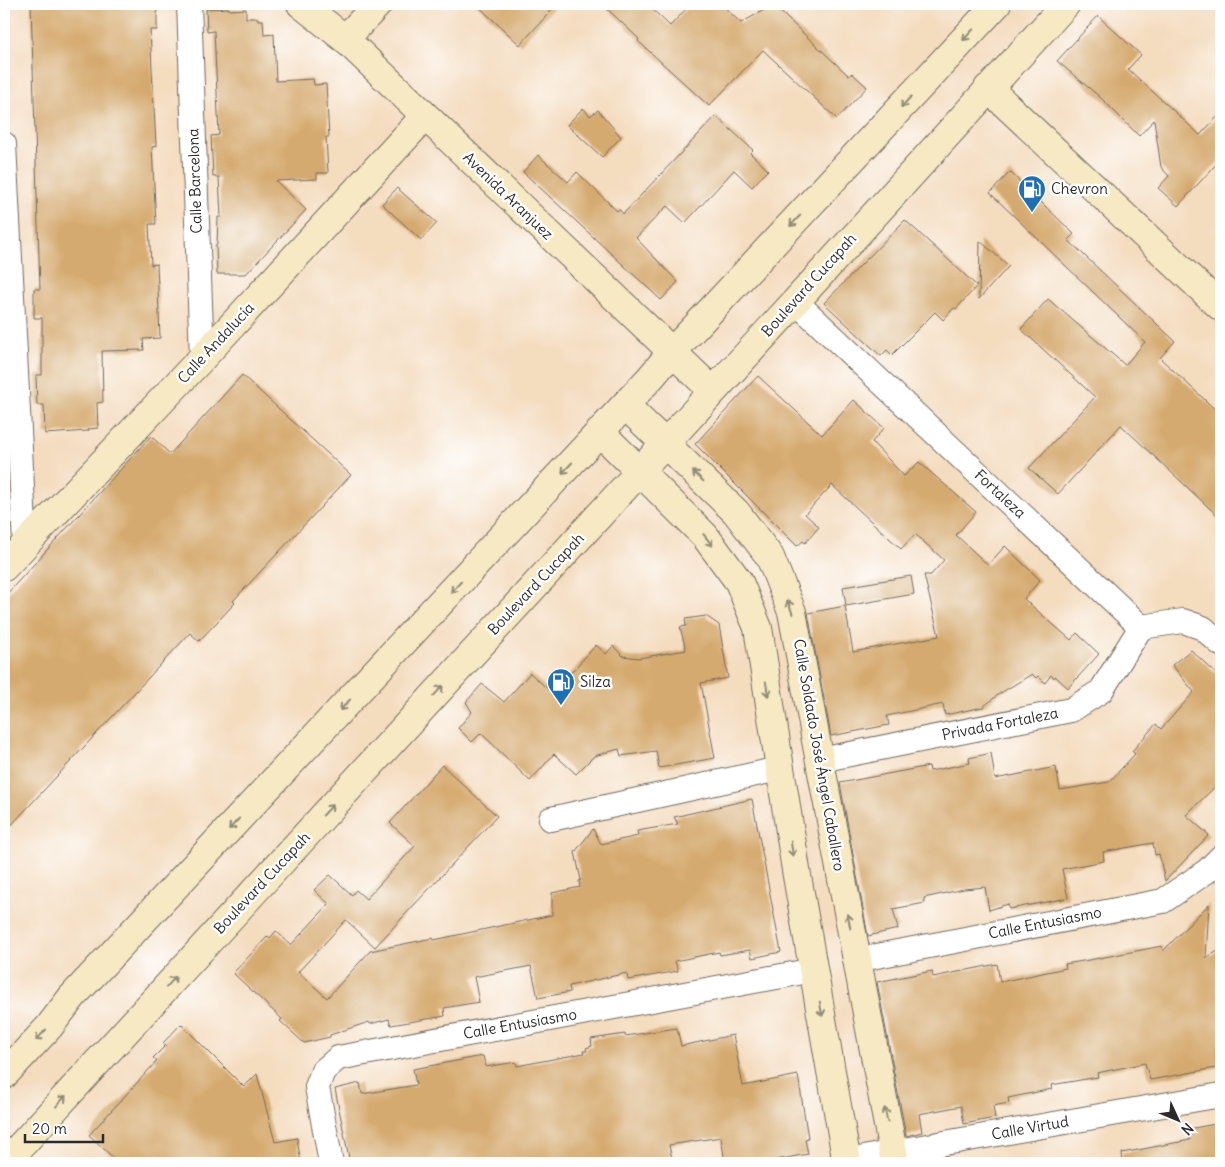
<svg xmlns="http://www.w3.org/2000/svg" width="1225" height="1167" font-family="Delius,sans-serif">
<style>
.building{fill:#d5aa6f}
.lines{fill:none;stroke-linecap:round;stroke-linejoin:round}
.street-casing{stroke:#71695f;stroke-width:26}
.secondary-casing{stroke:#71695f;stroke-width:30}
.street{stroke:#fff;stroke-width:24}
.secondary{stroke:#f6e9c3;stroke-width:28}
.oneway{stroke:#908a77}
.labels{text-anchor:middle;stroke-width:5;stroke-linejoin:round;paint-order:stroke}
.street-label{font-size:15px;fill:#2b2b2b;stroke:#fff}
.poi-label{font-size:15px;fill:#2b2b2b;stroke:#fff;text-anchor:start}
</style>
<rect width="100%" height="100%" fill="#fff"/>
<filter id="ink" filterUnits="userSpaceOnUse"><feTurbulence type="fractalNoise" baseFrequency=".02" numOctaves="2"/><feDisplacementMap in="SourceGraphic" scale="10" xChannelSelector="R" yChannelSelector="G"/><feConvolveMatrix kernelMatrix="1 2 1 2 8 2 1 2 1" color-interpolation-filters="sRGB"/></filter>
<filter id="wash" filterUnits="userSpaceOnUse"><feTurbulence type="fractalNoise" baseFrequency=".0096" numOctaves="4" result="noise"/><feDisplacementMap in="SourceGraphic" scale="20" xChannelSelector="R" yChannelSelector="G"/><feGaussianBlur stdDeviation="1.12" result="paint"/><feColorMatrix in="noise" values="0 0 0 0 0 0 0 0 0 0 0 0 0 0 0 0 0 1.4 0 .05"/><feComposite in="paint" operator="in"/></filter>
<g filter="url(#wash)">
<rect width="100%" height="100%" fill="#f4dcbf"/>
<g id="blocks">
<!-- building -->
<path class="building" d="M31 4H157V30H150L156 146 152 147 156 224H149L151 265 157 264 160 338 143 339 144 350 102 351 103 402 97 403 98 428 89 429 88 431 45 434 44 405H37L36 375H42V318H34V289H40Z
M476 4H557L520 45Z
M602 4H645L647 6 648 5 670 26 691 4H721L741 23 773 5 849 76 852 73 867 87 837 119 763 50 709 106 638 41 639 39Z
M229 8V10L246 9V18H258V20H263L264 35 274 34 276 81 313 79 314 85 326 84 329 137H326L328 173H317V179L276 181 306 210 246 274H217L216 244H217L218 217H221L219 177H213L211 136 219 135 214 31 207 32 206 9Z
M1098 16 1141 55 1128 69 1200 135 1221 113V159L1178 206 1158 188 1169 176 1161 167 1154 120 1139 136 1101 98 1057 61Z
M583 108 590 116 598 110 621 137 602 157 567 125Z
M716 116 753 150 750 153 768 170 752 187 734 170 685 223 667 206 636 238 678 282 661 300 523 172 538 155 568 182 577 172 617 211 619 209 623 214Z
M1010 172 1074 234 1068 240 1175 341 1160 358 1221 415V519L1121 425 1058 494 1029 468 1095 397 1021 329 1048 299 1125 365 1145 342 990 193Z
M397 188 437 223 421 240 382 204Z
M905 220 977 286 956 309 954 308 943 320 935 312 892 355 887 350 881 356 824 303Z
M980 241 1009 266 979 299Z
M242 375 351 475 233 601 235 603 199 641 190 633 4 833V597L151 436 170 454Z
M758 376 822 435 854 400 884 428 872 442 904 476 919 462 976 512 956 535 988 565 1005 546 1040 580 1024 599 1071 640 1077 633 1099 654 1068 688 1055 676 1054 678 1051 675 1045 683 1038 676 1036 678 1032 674 999 694 983 707 945 715 943 704 887 716 889 725 831 736 808 613 845 606 853 652 939 636 924 575H931L944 560 915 534 901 549 832 485 805 514 819 527 805 543 803 541 797 546 695 444Z
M911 576 914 594 846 606 843 587Z
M706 616 719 625 728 678 701 683 715 758 659 768 656 751 621 756 619 749 594 756 576 774 554 754 530 781 481 733 472 742 458 728 472 712 466 702 482 684 504 702 530 673 548 689 554 683 558 687 596 645 606 654 613 646 623 656 639 658 686 650 680 627 686 626 685 619Z
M1191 650 1221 678V781L1186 815 1209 835 1165 881 1159 854 1155 855 1153 843 1103 852 1104 861 1062 869 1068 898 1009 909 1008 904 989 910 985 887 964 889 924 898 925 903 893 909 898 929 868 936 840 783 929 766 930 771 970 763 969 758 991 753 995 779 1056 767 1060 790 1109 782 1135 754 1132 751 1156 724 1161 729 1194 692 1172 665Z
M442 765 497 816 375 947 346 920 298 972 327 998 370 951 433 938 434 940 552 915V893L580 887 579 881 581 880 575 852 593 829 601 844 638 836 637 831 678 824 674 817 752 799 781 952 752 958 750 950 720 955 719 952 675 961 678 971 628 980 627 973 569 986 570 992 538 998 531 966 474 977 479 1002 444 1008 445 1016 391 1025 389 1019 370 1024 369 1022 330 1035V1037L304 1043 280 1021 282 1019 233 973 268 936 270 938 276 931 291 945 329 904 314 890 330 875 352 895 356 890 366 899 415 846 390 823Z
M1209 904 1206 958 1221 949V1067L1150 1080 1145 1063 1097 1073 1098 1077 1051 1085 1052 1089 1008 1098 1009 1103 993 1106 995 1118 964 1124 961 1106 919 1114 922 1132 906 1136 877 982 932 971 933 977 997 964 1000 982 1066 968 1065 964 1089 960 1162 946 1163 951Z
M181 1024 244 1087 257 1074 275 1142 297 1138 301 1163H119L89 1135 157 1061 153 1058 166 1045 163 1043Z
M677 1028 681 1046 733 1035 743 1086 798 1075 808 1138 805 1139 808 1154 758 1163 757 1160 743 1163H725L721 1137 669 1145 673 1163H512L511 1159 468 1163H350L335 1089 360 1083 362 1094 416 1085 413 1069 483 1056 486 1067 516 1062 517 1066 584 1053 583 1051H587L586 1048 592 1046 591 1039 625 1034V1036Z
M1221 1123V1163H1123L1122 1153 1190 1140 1188 1129Z"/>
</g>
</g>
<g filter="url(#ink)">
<use href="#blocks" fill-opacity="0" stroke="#71695f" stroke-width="1"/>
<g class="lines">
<!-- street casing -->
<g class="street-casing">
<path id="street" d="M189 4 202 358
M4 144 25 544
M795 301 1141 627
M1141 627 1183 621 1203 628 1221 644
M820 760 1071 710 1101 691 1141 627
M551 819 779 769
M856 960 1163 901 1207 871 1221 857
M331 1163 317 1087 323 1071 338 1058 814 970
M840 1163 893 1152 1221 1095"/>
</g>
<!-- secondary casing -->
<g class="secondary-casing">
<path id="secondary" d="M301 4 345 39 713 391
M345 39 378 4
M988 88 1221 307
M625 405 736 512 770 557 792 612 895 1163
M600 432 705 536 739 582 758 628 796 870 847 1163
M4 567 202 358 425 116
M4 1075 49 1027 72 997 651 377 672 352 997 4
M5 1163 807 289 1066 4"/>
</g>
<!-- street -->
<use href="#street" class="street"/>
<!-- secondary -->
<use href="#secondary" class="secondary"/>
</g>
<!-- one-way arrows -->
<defs><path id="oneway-shaft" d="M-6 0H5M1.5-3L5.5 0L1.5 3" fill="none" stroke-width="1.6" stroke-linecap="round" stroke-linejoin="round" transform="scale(1.25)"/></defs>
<g class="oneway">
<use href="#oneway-shaft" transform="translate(968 35) rotate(133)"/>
<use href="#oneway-shaft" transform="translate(906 102) rotate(133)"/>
<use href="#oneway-shaft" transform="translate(795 221) rotate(133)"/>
<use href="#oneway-shaft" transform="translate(567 468) rotate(133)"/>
<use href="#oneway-shaft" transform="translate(698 476) rotate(-136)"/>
<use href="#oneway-shaft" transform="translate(708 540) rotate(52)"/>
<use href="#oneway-shaft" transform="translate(456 587) rotate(133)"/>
<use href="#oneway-shaft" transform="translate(790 607) rotate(-110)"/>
<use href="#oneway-shaft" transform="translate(767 689) rotate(81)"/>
<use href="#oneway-shaft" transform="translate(438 691) rotate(-48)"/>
<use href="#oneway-shaft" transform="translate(345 705) rotate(133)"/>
<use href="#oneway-shaft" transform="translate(328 810) rotate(-47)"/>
<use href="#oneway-shaft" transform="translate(234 824) rotate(133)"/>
<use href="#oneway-shaft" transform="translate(792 849) rotate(81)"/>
<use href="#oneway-shaft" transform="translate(849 921) rotate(-100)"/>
<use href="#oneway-shaft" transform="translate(171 982) rotate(-48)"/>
<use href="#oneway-shaft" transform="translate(821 1009) rotate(80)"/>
<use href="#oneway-shaft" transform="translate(41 1035) rotate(133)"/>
<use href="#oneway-shaft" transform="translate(61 1101) rotate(-48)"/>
<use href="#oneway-shaft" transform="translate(886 1115) rotate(-101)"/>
</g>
</g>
<!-- icons -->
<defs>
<g id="fuel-pin" transform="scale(1.4375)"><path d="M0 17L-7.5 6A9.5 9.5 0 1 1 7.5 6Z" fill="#1f6fb2" stroke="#fff"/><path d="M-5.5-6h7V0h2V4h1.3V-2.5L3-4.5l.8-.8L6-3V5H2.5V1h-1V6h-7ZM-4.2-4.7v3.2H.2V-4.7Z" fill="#fff"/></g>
</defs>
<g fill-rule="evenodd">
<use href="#fuel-pin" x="1032" y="189"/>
<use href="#fuel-pin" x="561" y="682"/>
</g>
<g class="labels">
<!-- street labels -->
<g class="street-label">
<text transform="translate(195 181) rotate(-92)" y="5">Calle Barcelona</text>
<text transform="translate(508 196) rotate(44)" y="5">Avenida Aranjuez</text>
<text transform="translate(809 285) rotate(-48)" y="5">Boulevard Cucapah</text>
<text transform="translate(216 343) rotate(-47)" y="5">Calle Andalucía</text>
<text transform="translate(1000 494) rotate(43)" y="5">Fortaleza</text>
<text transform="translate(536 584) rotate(-47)" y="5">Boulevard Cucapah</text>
<text transform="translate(1000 724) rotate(-11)" y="5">Privada Fortaleza</text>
<text transform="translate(819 755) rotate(80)" y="5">Calle Soldado José Ángel Caballero</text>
<text transform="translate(262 883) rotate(-47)" y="5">Boulevard Cucapah</text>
<text transform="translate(1045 923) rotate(-11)" y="5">Calle Entusiasmo</text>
<text transform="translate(520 1024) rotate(-10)" y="5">Calle Entusiasmo</text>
<text transform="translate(1030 1128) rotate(-10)" y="5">Calle Virtud</text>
</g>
<!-- poi labels -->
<g class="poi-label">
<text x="1051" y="194">Chevron</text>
<text x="580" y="687">Silza</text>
</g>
</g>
<!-- margin -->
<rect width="1225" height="1167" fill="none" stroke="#fff" stroke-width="20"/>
<!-- north arrow -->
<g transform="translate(1178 1120) rotate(134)" stroke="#ffffff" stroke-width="4" paint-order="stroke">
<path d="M0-4L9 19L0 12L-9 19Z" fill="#2b2b2b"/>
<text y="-8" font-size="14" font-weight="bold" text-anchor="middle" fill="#2b2b2b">N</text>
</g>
<!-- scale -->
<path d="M25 1134v8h78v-8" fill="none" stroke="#2b2b2b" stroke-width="2.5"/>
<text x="32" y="1134" font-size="15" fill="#2b2b2b" stroke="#ffffff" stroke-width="4" paint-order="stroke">20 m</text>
</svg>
